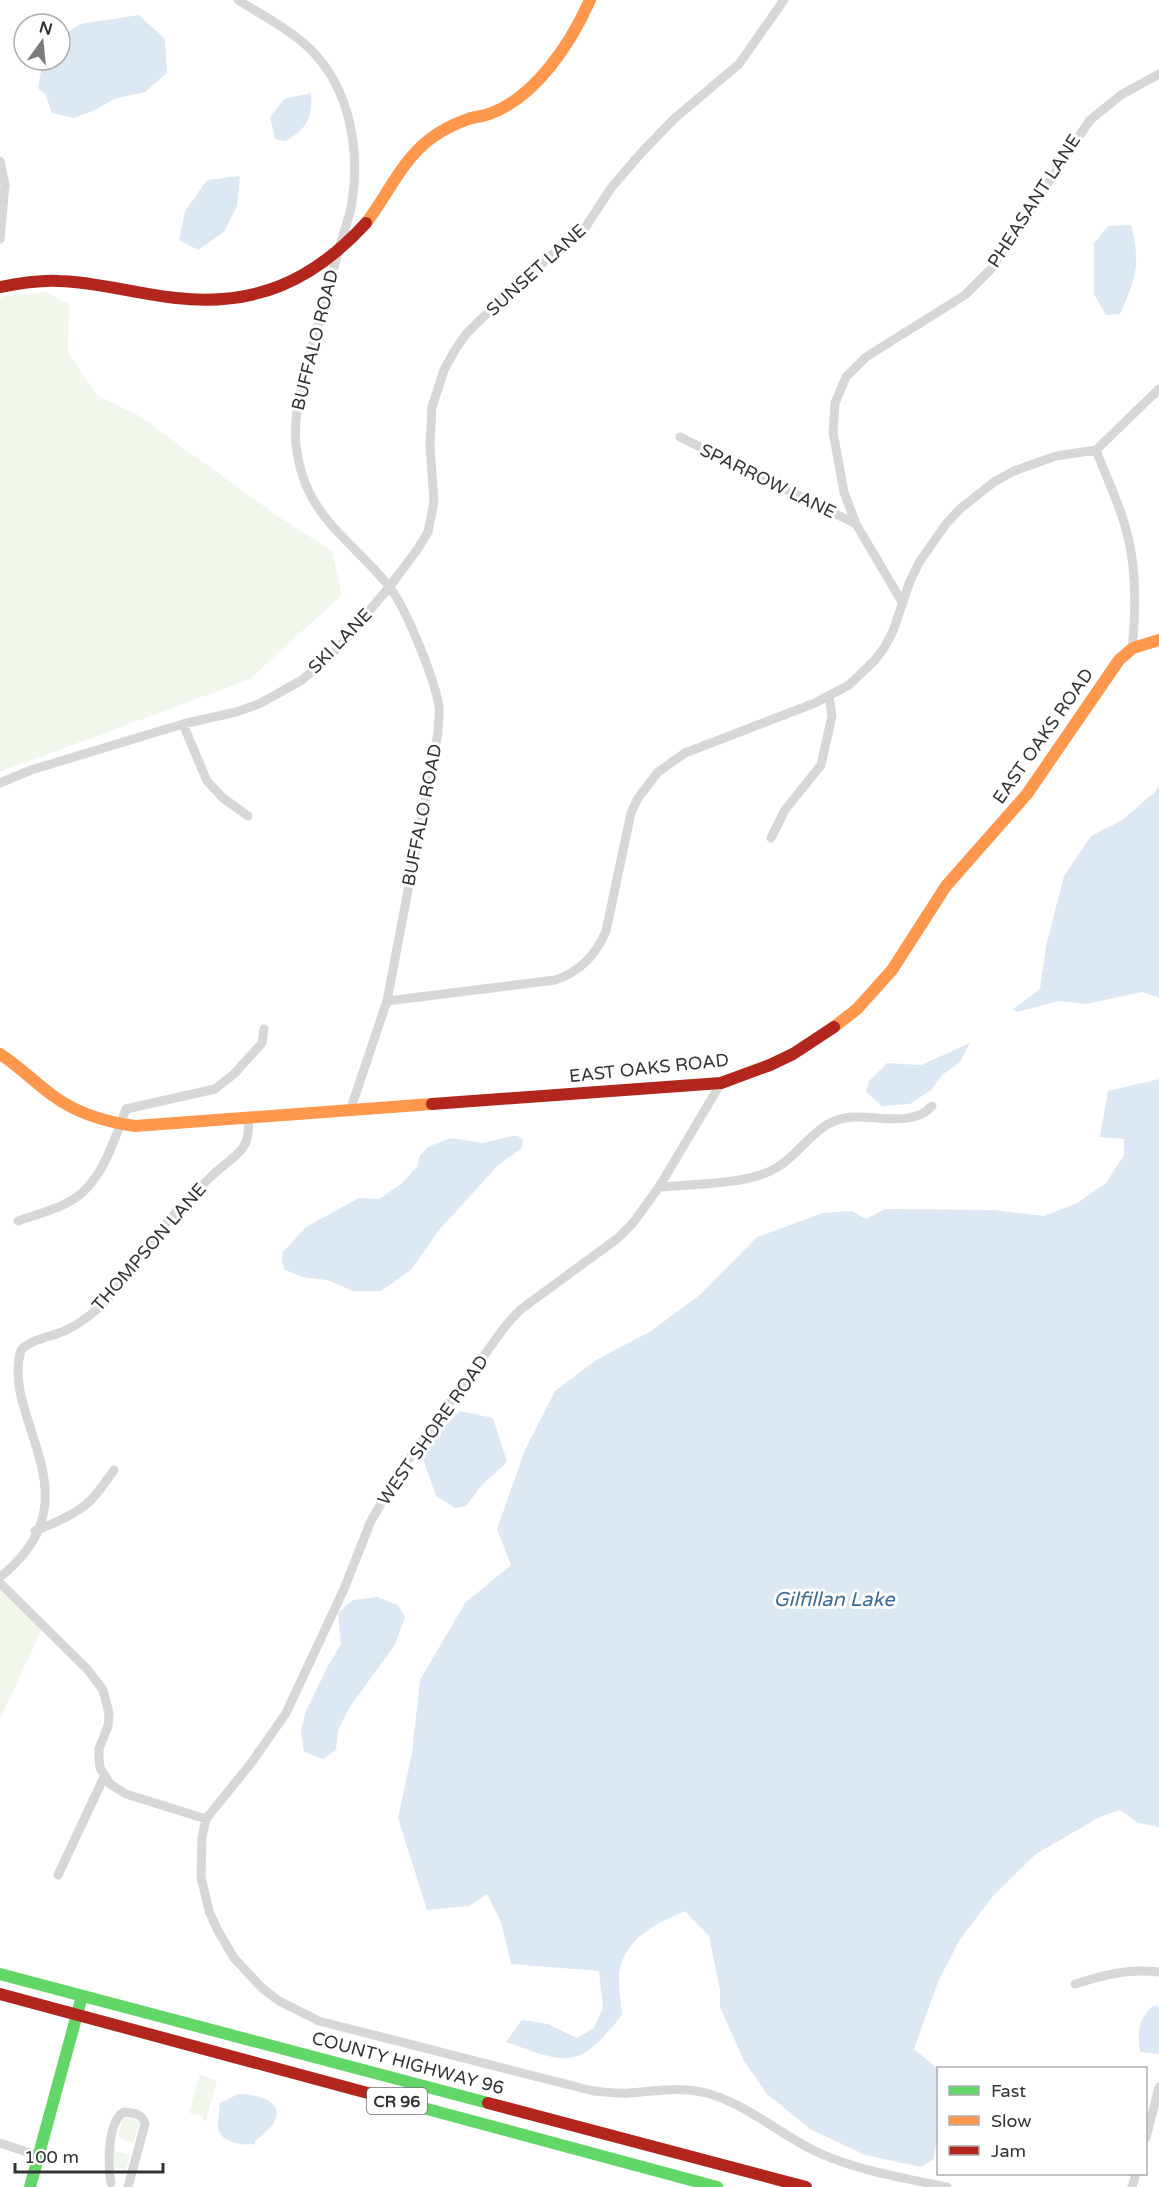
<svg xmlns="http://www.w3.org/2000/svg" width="1159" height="2187" font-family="'Varela Round',sans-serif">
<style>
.green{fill:#f2f7ee}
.water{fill:#dce9f4}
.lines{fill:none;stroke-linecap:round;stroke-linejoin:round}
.street{stroke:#d7d7d7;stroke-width:9}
.fast{stroke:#63d668;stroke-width:12}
.slow{stroke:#ff974d;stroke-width:12}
.jam{stroke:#b3261e;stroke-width:12}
.labels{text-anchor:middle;stroke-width:6;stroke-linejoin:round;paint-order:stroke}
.shield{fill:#fff;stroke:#707070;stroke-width:1.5}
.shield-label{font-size:16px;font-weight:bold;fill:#333}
.street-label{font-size:18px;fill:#333;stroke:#fff}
.water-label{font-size:20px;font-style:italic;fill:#3b6d9b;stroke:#fff}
</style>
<rect width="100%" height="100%" fill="#fff"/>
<!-- green -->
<path class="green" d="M46 292 69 304 68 353 98 396 138 415 276 515 332 551 342 595 250 679 0 772V298L4 296Z
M0 1587 22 1604 41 1631 0 1719Z
M200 2075 217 2080 206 2121 203 2120V2116L189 2113Z
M129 2117 136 2120 139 2124 133 2143 118 2137 122 2120Z
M115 2151 130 2155 126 2170 115 2168 113 2155Z"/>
<!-- water -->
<path class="water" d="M139 15 165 39 167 73 145 92 114 99 95 110 74 118 52 113 45 94 38 88 43 60H60V37L80 24Z
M311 93C313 118 307 128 286 141L275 139 270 117 284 99Z
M240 176 237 206 224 232 198 250 179 240 185 211 207 180Z
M1131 225C1141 264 1136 278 1120 314L1106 315 1094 294V243L1108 226Z
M1159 785V998L1142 992 1086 1004 1059 1001 1017 1012 1013 1009 1040 989 1046 946 1064 876 1091 836 1121 821 1156 791Z
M970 1043 960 1062 942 1075 931 1090 910 1104 882 1106 866 1092 869 1081 887 1063 921 1065Z
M1159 1079V1827L1138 1823 1120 1810 1100 1817 1036 1854 993 1896 959 1941 938 1982 914 2049 938 2069V2129L934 2159 921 2167 865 2155 810 2129 767 2094 744 2061 720 2007V1990L709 1936 685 1911C658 1923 628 1936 620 1968 617 1982 621 2001 622 2015 578 2071 568 2064 506 2042L522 2020 548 2024 577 2038 594 2028 603 2008 599 1971 511 1964 501 1922 487 1894 469 1906 427 1910 398 1818 412 1753 420 1680 465 1603 511 1565 497 1529 525 1450 555 1391 596 1360 651 1331 701 1294 757 1237 823 1213 852 1211 866 1219 885 1209 993 1210 1044 1216 1077 1203 1106 1183 1124 1155V1139L1100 1137 1108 1091Z
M512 1136H518L523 1140 522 1148 498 1165 472 1194 439 1230 411 1270 381 1291H353L327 1280 303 1277 285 1270 282 1262 283 1252 306 1227 359 1198 379 1199 401 1184 417 1167 420 1155 428 1147 450 1138 483 1143Z
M460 1411 493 1418 507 1462 482 1485 466 1506 455 1508 436 1496 423 1459 440 1430Z
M377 1597 398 1605 405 1617 395 1645 349 1708 338 1730 336 1750 323 1759 304 1752 301 1730 306 1711 328 1666 341 1644 338 1613 353 1600Z
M1153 2006H1159V2054L1140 2052C1137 2033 1138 2019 1153 2006Z
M238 2094C279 2095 292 2114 255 2141V2144C240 2146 216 2141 218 2124 218 2117 220 2112 219 2104Z"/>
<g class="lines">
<!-- street -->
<path class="street" d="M238 0C262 15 289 29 309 48 351 88 361 153 351 208 347 224 341 240 337 256 329 285 321 314 313 343 304 377 293 409 296 445 304 516 348 536 388 585 406 607 434 678 439 706 440 714 438 724 438 733L387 1001 350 1111
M0 161 5 185 0 239
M680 437 856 524
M1096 450C1106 477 1120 504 1127 533 1137 570 1136 611 1132 649
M902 602 856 524 844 492 833 432 835 403 846 377 866 357 965 295 991 269 1090 120 1121 95 1159 74
M183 724 207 781 223 798 248 816
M0 783 31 770 183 724 236 712 259 704 302 680 339 647 390 586 417 550 428 532 434 502 430 445 432 407 444 370 455 350 466 334 510 291 553 254 574 239 585 228 611 188 642 152 674 119 739 64 784 0
M771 838 785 810 821 765 832 716 829 696
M387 1001 555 980C580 972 596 955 606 931L631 813 638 798 658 772 685 753 815 703 849 685 874 661 884 648 893 631 910 581 920 561 946 524 961 508 994 482 1014 471 1056 456 1096 450 1159 389
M721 1083 659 1187 633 1223 618 1238 520 1310 507 1324 397 1475 370 1523 344 1589 286 1713 252 1762 206 1819 202 1837 201 1877 209 1911 217 1929 234 1958 262 1988 279 2001 319 2021 593 2091C605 2092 617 2094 629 2093 656 2091 680 2086 706 2093 748 2104 780 2135 819 2153 860 2171 904 2178 947 2187
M659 1187C692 1184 748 1185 776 1168 801 1154 815 1123 845 1118 873 1113 912 1129 932 1106
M18 1221C34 1215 52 1211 67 1203 101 1186 113 1143 126 1109L215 1089 234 1074 262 1043 264 1029
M35 1531C54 1523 75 1515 90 1501 99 1492 107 1480 114 1470
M0 1577C100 1498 0 1420 21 1350 30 1340 49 1337 62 1332 74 1327 86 1319 96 1310 123 1288 138 1254 161 1229 178 1209 196 1190 215 1173 223 1165 235 1158 242 1149 249 1140 248 1130 249 1119
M0 1583 88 1670 103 1690 109 1713 108 1726 99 1749V1759L100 1768 110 1784 126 1794 206 1819
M58 1875 104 1777
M1075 1984C1104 1975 1129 1968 1159 1972
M1146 2138 1159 2087
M0 2143 39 2156
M111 2183C108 2166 107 2121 124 2112 134 2113 143 2114 145 2124L128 2187
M1132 2187 1136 2174"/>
<!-- fast -->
<path class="fast" d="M0 1974 488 2103
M416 2106 717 2187
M30 2187 82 1996"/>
<!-- slow -->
<path class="slow" d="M366 223C387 196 402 160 430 139 442 130 456 123 471 118 477 117 483 116 489 114 535 98 571 43 590 0
M834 1027 857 1009 892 970 946 886 1027 794 1119 660 1133 648 1159 640
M0 1054C19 1066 34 1082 52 1095 76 1113 105 1122 135 1126L432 1104"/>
<!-- jam -->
<path class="jam" d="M0 287C20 283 39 280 59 281 98 282 137 294 176 298 255 307 313 281 366 223
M432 1104 721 1083 770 1065 793 1054 834 1027
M0 1994 416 2106
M488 2103 806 2187"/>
</g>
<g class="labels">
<!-- shield labels -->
<rect class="shield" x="367" y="2088" width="60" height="26" rx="4.5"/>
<g class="shield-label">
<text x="397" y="2107">CR 96</text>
</g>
<!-- street labels -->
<g class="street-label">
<text transform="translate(1034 201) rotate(-57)" y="6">PHEASANT LANE</text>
<text transform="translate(536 270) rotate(-42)" y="6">SUNSET LANE</text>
<text transform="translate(315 340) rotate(-76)" y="6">BUFFALO ROAD</text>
<text transform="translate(768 481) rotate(26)" y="6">SPARROW LANE</text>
<text transform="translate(340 641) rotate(-46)" y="6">SKI LANE</text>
<text transform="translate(1043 736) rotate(-55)" y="6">EAST OAKS ROAD</text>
<text transform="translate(422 815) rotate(-79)" y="6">BUFFALO ROAD</text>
<text transform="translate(649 1068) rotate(-6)" y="6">EAST OAKS ROAD</text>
<text transform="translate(149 1247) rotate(-49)" y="6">THOMPSON LANE</text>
<text transform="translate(433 1430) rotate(-55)" y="6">WEST SHORE ROAD</text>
<text transform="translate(408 2063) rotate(15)" y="6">COUNTY HIGHWAY 96</text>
</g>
<!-- water labels -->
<g class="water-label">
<text x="834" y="1606">Gilfillan Lake</text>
</g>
</g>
<!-- legend -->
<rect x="937" y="2067" width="210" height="108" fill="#ffffff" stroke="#adadad" stroke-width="1.5"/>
<rect x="949" y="2086" width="30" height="9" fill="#63d668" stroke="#adadad" stroke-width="1.5"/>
<text x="991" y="2097" font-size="18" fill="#333333">Fast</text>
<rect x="949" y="2116" width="30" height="9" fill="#ff974d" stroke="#adadad" stroke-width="1.5"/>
<text x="991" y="2127" font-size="18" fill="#333333">Slow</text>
<rect x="949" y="2146" width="30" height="9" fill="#b3261e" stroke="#adadad" stroke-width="1.5"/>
<text x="991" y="2157" font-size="18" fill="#333333">Jam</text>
<!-- north arrow -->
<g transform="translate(42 42) rotate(15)"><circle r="28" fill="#ffffff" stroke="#adadad" stroke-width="1.5"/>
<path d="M0-4.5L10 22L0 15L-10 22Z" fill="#7a7a7a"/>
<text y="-9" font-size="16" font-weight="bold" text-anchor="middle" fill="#333333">N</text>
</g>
<!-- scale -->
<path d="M15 2163v9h148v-9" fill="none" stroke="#333333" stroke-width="3"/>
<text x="24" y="2163" font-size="18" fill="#333333" stroke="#ffffff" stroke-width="4.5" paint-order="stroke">100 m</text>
</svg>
